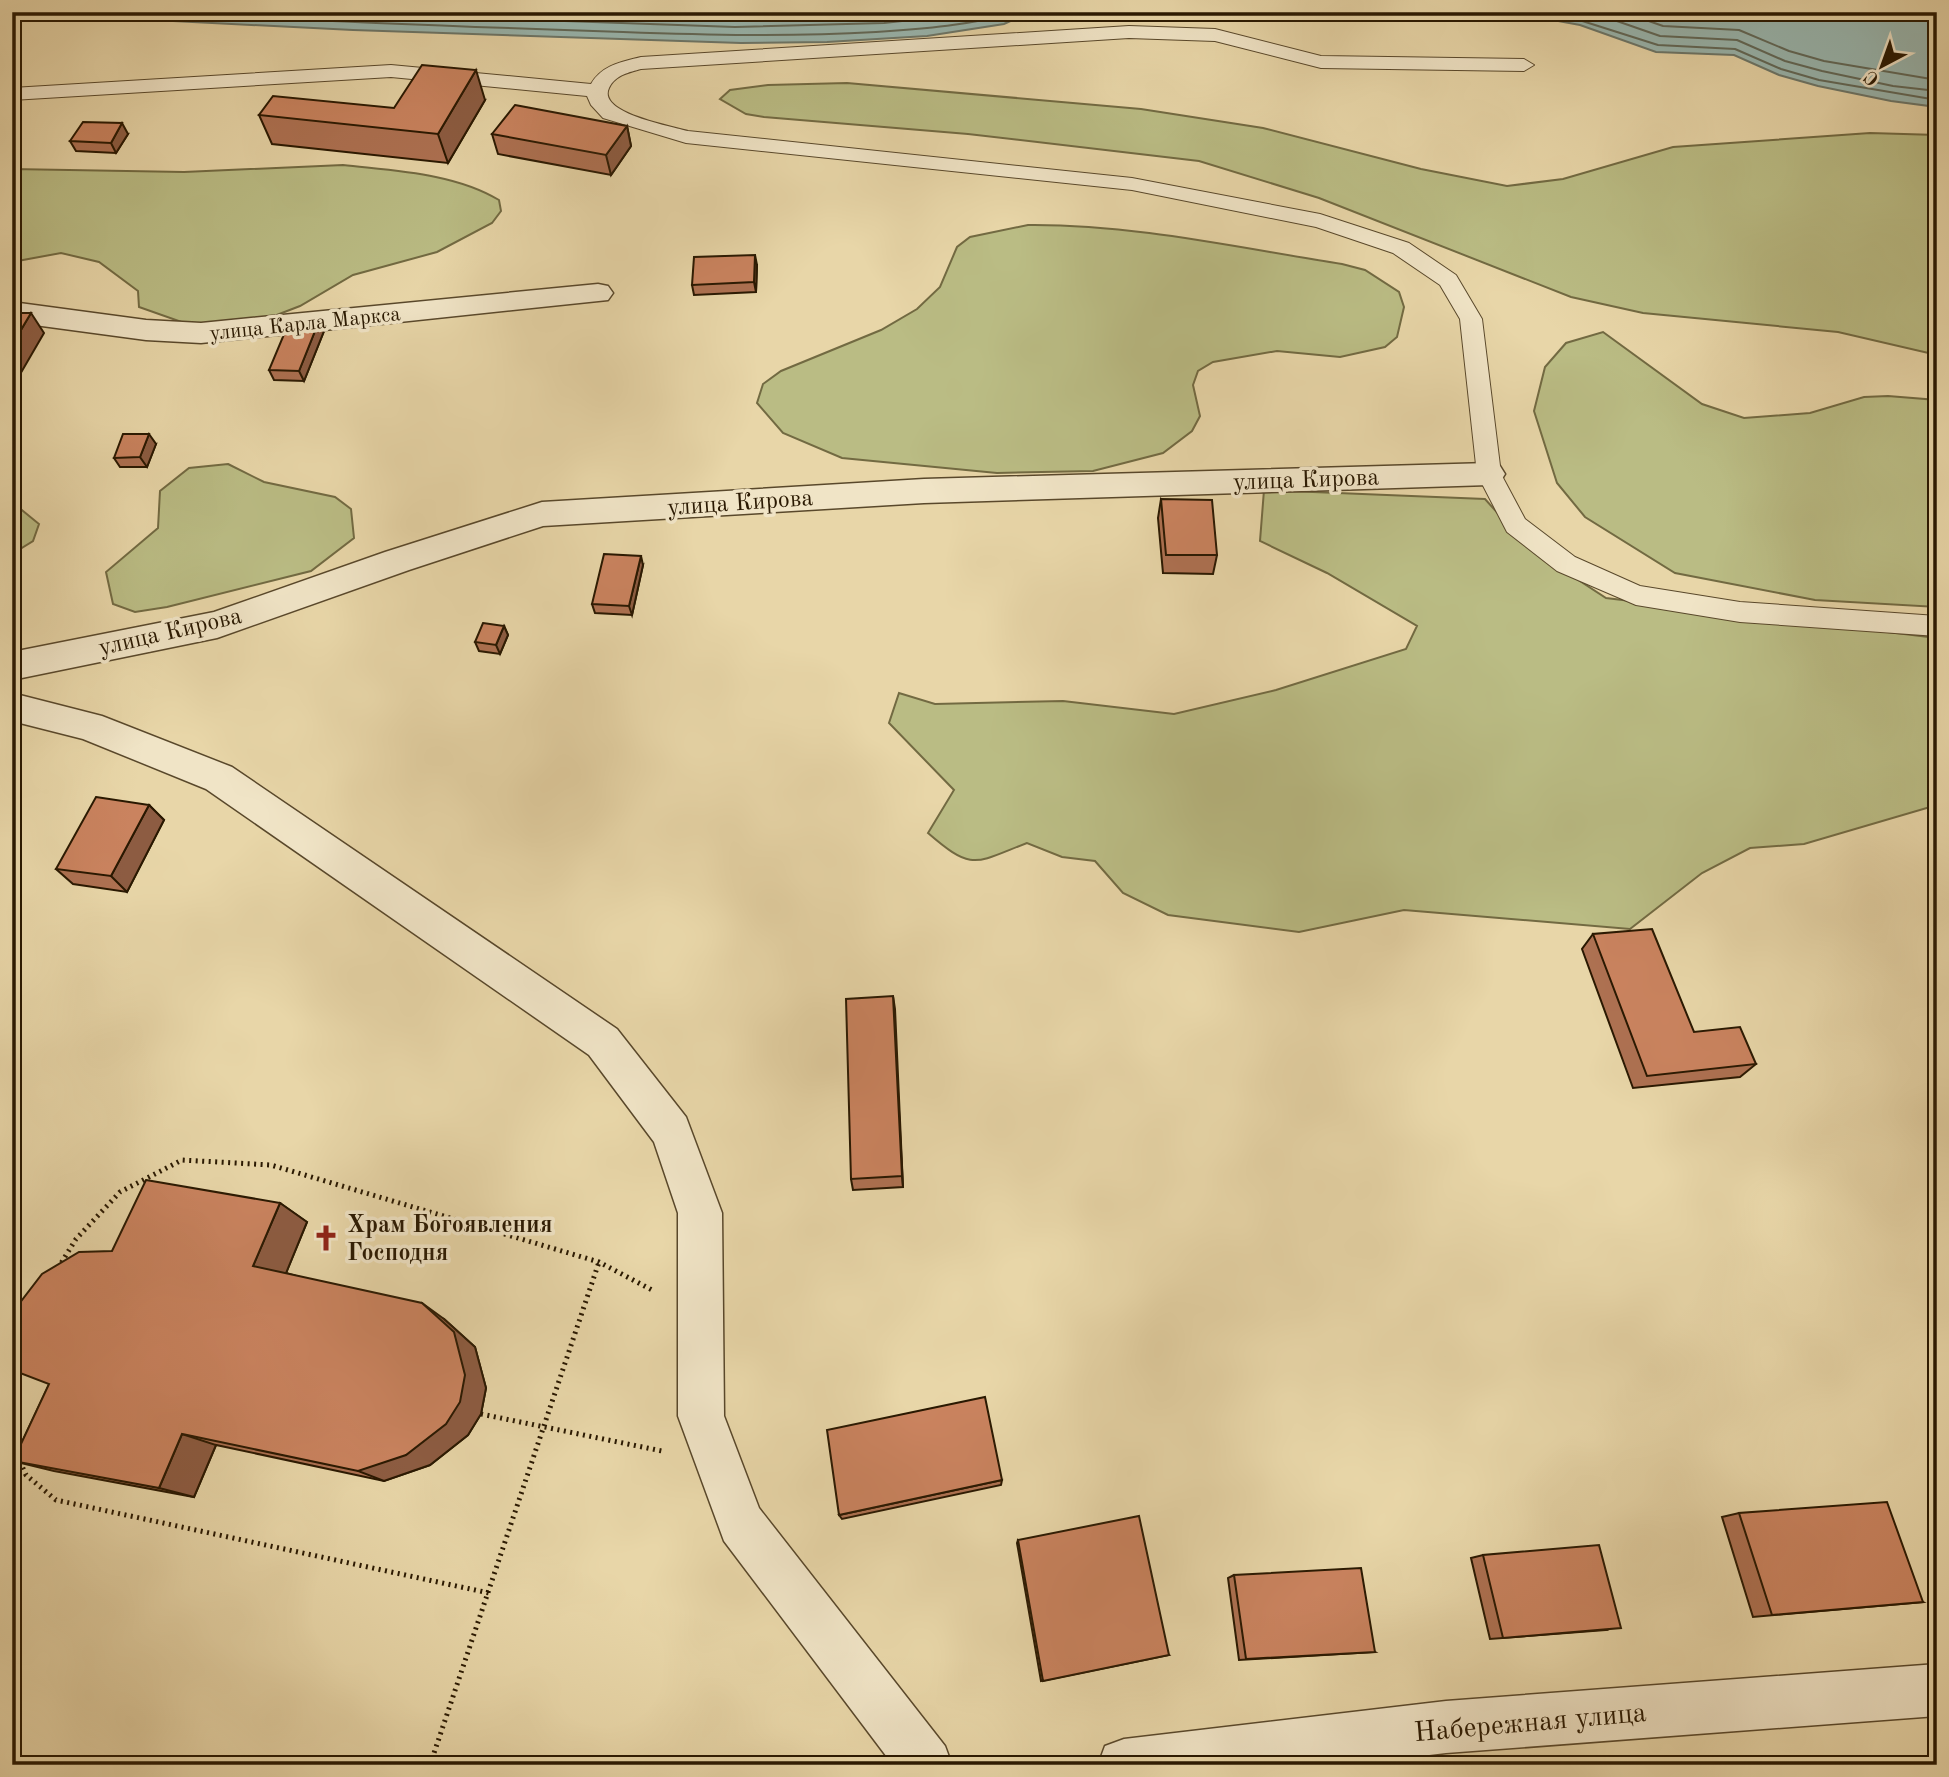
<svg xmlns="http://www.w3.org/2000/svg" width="1949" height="1777" font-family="'Old Standard TT',serif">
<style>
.green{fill:#babc84;stroke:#726a42;stroke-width:2}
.water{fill:#99b7b0;stroke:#6c776a;stroke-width:2}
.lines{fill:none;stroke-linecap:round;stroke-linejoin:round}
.shore{stroke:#616858;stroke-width:2}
.lane-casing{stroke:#59482b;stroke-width:2}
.street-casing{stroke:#59482b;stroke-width:3}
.path{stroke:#291801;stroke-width:5;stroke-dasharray:2 4.5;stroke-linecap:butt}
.lane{fill:#f0e4c6;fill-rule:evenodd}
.street{fill:#f0e4c6;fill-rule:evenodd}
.wall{fill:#ae7152;stroke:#291801;stroke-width:2}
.shaded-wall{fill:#8d5c42;stroke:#291801;stroke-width:2}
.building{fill:#ca835f;stroke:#291801;stroke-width:2}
.labels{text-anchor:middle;stroke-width:7;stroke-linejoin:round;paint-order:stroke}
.far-street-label{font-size:21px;fill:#291801;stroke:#f0e4c6}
.street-label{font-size:24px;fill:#291801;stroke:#f0e4c6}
.poi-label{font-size:24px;font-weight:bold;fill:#291801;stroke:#f0e4c6;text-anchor:start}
.near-street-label{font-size:28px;fill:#291801;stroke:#f0e4c6}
</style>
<rect width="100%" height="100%" fill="#e8d6a8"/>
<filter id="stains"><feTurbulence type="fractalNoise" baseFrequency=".00286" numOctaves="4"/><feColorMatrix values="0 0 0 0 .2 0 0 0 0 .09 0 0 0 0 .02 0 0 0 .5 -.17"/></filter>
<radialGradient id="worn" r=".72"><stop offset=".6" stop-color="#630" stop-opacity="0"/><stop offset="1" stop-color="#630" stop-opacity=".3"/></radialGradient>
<!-- green -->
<path class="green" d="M847 83 1141 109 1263 128 1421 169 1507 186 1563 179 1673 147 1870 133 1937 135V355L1838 332 1643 313 1571 297 1319 198 1199 161 968 134 764 117 746 114 720 99 730 90 768 85Z
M343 165C395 171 454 173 499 200L501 211 492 223 437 252 353 275 300 306 256 323 190 325 139 307 138 291 99 262 61 253 12 262V169L184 172Z
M1028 225C1133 224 1239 248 1342 264L1365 270 1399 292 1404 307 1397 337 1385 347 1340 357 1277 351 1213 362 1198 371 1193 385 1200 416 1192 431 1163 453 1093 471 997 473 842 458 783 433 757 403 763 384 781 371 881 330 917 309 940 287 957 247 970 237Z
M1603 332 1702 404 1744 418 1810 413 1864 397 1888 396 1937 400V607L1815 600 1675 573 1585 517 1557 483 1534 411 1545 367 1566 343Z
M228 464 264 482 335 497 351 509 354 538 311 571 167 607 135 612 113 604 106 572 158 528 160 491 189 468Z
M1264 490 1485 499 1528 547 1606 598 1937 638V805L1804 844 1750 848 1702 873 1630 929 1404 910 1299 932 1168 915 1123 893 1095 861 1062 857 1027 843C975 863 973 872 928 833L954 790 889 723 899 693 935 704 1063 701 1174 714 1276 690 1406 649 1417 626 1327 573 1260 541Z
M12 502 39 524 33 541 12 554Z"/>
<!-- water -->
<path class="water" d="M120 12H1030L1004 24 927 36 827 42 741 43 353 30 173 21Z
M1509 12H1937V107L1891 101 1818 86 1779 75 1734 55 1656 52 1580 25Z"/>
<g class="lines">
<!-- shore -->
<path class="shore" d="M158 12C313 21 468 27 623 32 707 35 791 37 876 32 924 29 971 25 1017 12
M310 12 735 27 884 23 983 12
M577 12 742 17 884 12
M1554 12 1658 45 1735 49 1781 69 1819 80 1937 100
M1591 12 1660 36 1737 40 1785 61 1822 71 1893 86 1937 91
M1623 12 1663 26 1739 30 1789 51 1824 61 1937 80"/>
<!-- lane casing -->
<g class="lane-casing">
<path id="lane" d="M1129 26 1215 29 1321 56 1524 59 1534 65 1524 71 1321 68 1215 41 1129 38 641 69C630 72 615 75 609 88 597 113 671 126 688 131L1132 178 1320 214 1409 243 1456 275 1482 319 1501 474 1525 519 1575 557 1640 586 1740 602 1937 616V636L1740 622 1636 605 1557 571 1507 532 1477 474 1460 319 1440 285 1393 253 1316 227 1132 190 686 143 603 118 591 105 587 96 391 77 12 100V88L391 65 591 84C602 65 621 62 641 57Z"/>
</g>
<!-- street casing -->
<g class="street-casing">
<path id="street" d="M598 284 608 286 613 293 608 300 201 343 146 340 12 322V302L146 320 201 323Z
M1489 463 1500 466 1505 474 1500 482 1489 485 924 503 543 526 409 570 217 638 12 680V652L214 612 385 552 542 502 924 479Z
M12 693 102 716 232 767 617 1029 686 1117 722 1213 724 1416 759 1508 945 1746 952 1765H893L724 1541 678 1416V1213L654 1142 589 1055 206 789 83 739 12 721Z
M1937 1664V1716L1446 1753 1346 1765H1098L1105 1746 1124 1739 1446 1701Z"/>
</g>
<!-- path -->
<path class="path" d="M58 1268 76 1239 120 1192 182 1160 271 1165 599 1262 652 1290
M12 1378 18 1358
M481 1414 662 1451
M12 1444 26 1475 56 1500 489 1593
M430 1765 599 1262"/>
<!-- lane -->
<use href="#lane" class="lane"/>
<!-- street -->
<use href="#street" class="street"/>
</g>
<!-- wall -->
<path class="wall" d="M485 100 448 163 272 144 259 115 394 108Z
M627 126 631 146 611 175 498 154 492 134Z
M128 134 116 153 76 151 70 141Z
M757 265 756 292 694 295 692 285Z
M319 321 324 331 304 381 274 380 269 370Z
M156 444 147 467H120L114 458Z
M1161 499 1217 555 1213 574 1163 573 1158 518Z
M643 565 632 615 595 613 592 604Z
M504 626 508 635 500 654 479 651 475 642Z
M149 805 164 820 127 892 73 884 56 869Z
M1593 934 1694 1032 1756 1064 1740 1077 1633 1088 1582 949Z
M893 996 903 1187 853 1190 851 1179Z
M280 1203 307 1222 286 1273 444 1319 475 1347 486 1388 481 1414 468 1435 430 1465 384 1481 216 1445 194 1497 54 1471 13 1461 112 1251Z
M1002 1480 1001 1485 842 1519 839 1515Z
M1739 1513 1923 1602 1753 1617 1722 1517Z
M1018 1540 1169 1655 1041 1681 1017 1543Z
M1483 1555 1606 1630 1490 1639 1471 1558Z
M1234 1575 1375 1652 1239 1660 1228 1578Z"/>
<!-- shaded-wall -->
<path class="shaded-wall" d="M476 70 485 100 448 163 438 134Z
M122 123 128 134 116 153 111 143Z
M627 126 631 146 611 175 606 155Z
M755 255 757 265 756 292 754 282Z
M31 313 44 333 15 383 12 379V345Z
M319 321 324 331 304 381 299 371Z
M149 434 156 444 147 467 140 457Z
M641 556 643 565 632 615 629 606Z
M504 626 508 635 500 654 496 645Z
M149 805 164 820 127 892 111 876Z
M893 996 895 1009 903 1187 902 1176Z
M280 1203 307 1222 282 1283 253 1266Z
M422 1303 444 1319 475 1347 486 1388 481 1414 468 1435 430 1465 384 1481 358 1471Z
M182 1434 216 1445 194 1497 159 1488Z"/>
<!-- building -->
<path class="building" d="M422 65 476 70 438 134 259 115 273 96 394 108Z
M515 105 627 126 606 155 492 134Z
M83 122 122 123 111 143 70 141Z
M755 255 754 282 692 285 694 257Z
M12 313H31L12 345Z
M290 320 319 321 299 371 269 370Z
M123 434H149L140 457 114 458Z
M1161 499 1212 500 1217 555H1166Z
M604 554 641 556 629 606 592 604Z
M483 623 504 626 496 645 475 642Z
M96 797 149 805 111 876 56 869Z
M1652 929 1694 1032 1740 1027 1756 1064 1647 1076 1593 934Z
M893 996 902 1176 851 1179 846 999Z
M146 1180 280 1203 253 1266 422 1303 454 1332 465 1375 460 1402 446 1424 406 1455 358 1471 182 1434 159 1488 13 1461 49 1384 20 1373 12 1355V1324L19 1304 42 1274 79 1252 112 1251Z
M985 1397 1002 1480 839 1515 827 1430Z
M1887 1502 1923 1602 1772 1615 1739 1513Z
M1139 1516 1169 1655 1043 1681 1018 1540Z
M1599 1545 1621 1628 1503 1638 1483 1555Z
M1361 1568 1375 1652 1246 1659 1234 1575Z"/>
<!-- icons -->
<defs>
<g id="church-bare" transform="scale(2.1)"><path d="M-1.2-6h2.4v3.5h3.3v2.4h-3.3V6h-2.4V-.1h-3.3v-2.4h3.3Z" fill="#8f2418" stroke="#f0e4c6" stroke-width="2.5" paint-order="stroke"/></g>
</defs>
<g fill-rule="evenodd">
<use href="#church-bare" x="326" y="1238"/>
</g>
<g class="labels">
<!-- far-street labels -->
<g class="far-street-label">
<text transform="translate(305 323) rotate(-6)" y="7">улица Карла Маркса</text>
</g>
<!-- street labels -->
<g class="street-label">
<text transform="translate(1306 479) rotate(-2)" y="8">улица Кирова</text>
<text transform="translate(740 502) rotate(-4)" y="8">улица Кирова</text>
<text transform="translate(170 631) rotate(-13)" y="8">улица Кирова</text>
</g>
<!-- poi labels -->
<g class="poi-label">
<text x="347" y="1232">Храм Богоявления<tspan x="347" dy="28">Господня</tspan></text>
</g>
<!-- near-street labels -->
<g class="near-street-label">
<text transform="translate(1530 1721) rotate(-5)" y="10">Набережная улица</text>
</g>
</g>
<!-- margin -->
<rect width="1949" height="1777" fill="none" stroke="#e8d6a8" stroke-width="42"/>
<rect x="14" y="14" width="1921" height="1749" fill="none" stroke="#291801" stroke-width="3.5"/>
<rect x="21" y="21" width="1907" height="1735" fill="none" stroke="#291801" stroke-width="2"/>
<!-- north arrow -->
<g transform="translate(1882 66) rotate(221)" stroke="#f0e4c6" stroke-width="5" paint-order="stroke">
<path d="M0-5L12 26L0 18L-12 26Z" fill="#291801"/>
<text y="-10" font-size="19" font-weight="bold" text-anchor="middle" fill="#291801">С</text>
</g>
<rect width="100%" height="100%" filter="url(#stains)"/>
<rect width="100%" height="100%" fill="url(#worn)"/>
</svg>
